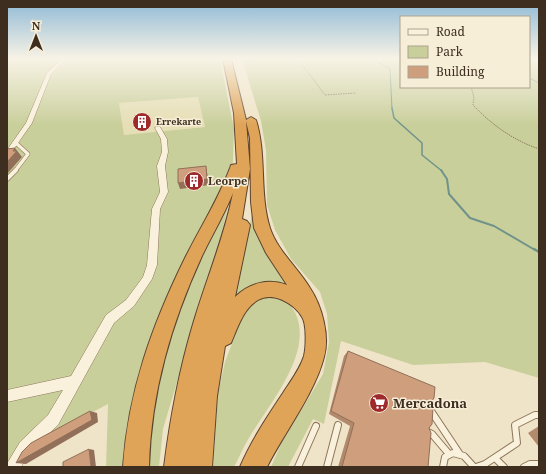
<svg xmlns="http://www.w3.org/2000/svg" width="546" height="474" font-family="'Noto Serif',serif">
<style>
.farmland{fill:#e6deb5}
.green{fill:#c9cf9b;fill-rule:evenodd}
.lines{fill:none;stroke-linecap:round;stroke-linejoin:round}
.stream-far3{stroke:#6f938a;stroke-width:1}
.stream-far2{stroke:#6f938a;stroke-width:1.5}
.stream-far1{stroke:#6f938a;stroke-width:2}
.stream{stroke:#6f938a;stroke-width:2.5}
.service-far2-casing{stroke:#8d765c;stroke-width:4.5}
.service-far1-casing{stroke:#8d765c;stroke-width:5.5}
.service-casing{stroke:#8d765c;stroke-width:8}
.minor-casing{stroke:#8d765c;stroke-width:1}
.motorway-casing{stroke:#5b4430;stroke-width:2}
.path{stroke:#8d765c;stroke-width:1;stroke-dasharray:1.5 1;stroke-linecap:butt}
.service-far2{stroke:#faf1dc;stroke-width:3.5}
.service-far1{stroke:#faf1dc;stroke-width:4}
.service{stroke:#faf1dc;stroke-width:6}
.minor{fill:#faf1dc;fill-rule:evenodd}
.motorway{fill:#e0a458;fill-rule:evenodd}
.wall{fill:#b2896c}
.shaded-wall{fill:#916f58}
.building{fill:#cf9f7d;stroke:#916f58}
.labels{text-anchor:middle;stroke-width:3;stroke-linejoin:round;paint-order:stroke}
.far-poi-label{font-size:9px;font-weight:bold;fill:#3d2e20;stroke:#f7eed8;text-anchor:start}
.poi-label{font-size:11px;font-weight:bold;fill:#3d2e20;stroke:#f7eed8;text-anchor:start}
.near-poi-label{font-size:13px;font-weight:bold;fill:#3d2e20;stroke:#f7eed8;text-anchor:start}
</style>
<rect width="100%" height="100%" fill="#f0e4c8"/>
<!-- farmland -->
<path class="farmland" d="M198 97 205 127 124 135 119 103Z"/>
<!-- green -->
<path class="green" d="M7 59H220L234 129 232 190 222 232 163 429 159 467H106L108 404 27 447 21 467H7ZM198 97 205 127 124 135 119 103Z
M242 59H401V87H529V59H539V378L485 362 413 365 341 341 324 424 313 419 288 467H271L281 444 323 374 329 342 327 314 320 292 291 259 275 230 267 205 266 150 261 121Z
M253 210 296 291 288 302C325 345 265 407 245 445 241 452 238 460 234 467H213L218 393 225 362 242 317 231 306Z"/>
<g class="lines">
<!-- stream-far3 -->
<path class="stream-far3" d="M373 59 390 69 392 109
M529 78 539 83"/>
<!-- stream-far2 -->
<path class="stream-far2" d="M392 108 394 118 422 143V155L442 171"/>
<!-- stream-far1 -->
<path class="stream-far1" d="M441 170 447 179 449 194 470 218 494 226 535 250"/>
<!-- stream -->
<path class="stream" d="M534 249 539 252"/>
<!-- service-far2 casing -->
<g class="service-far2-casing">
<path id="service-far2" d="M15 171 28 154 16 143"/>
</g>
<!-- service-far1 casing -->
<g class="service-far1-casing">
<path id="service-far1" d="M7 179 16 170"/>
</g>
<!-- service casing -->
<g class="service-casing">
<path id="service" d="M429 408 459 453
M426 431 432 434 449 454
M495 458 504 467
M298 467 316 426
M327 467 338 425
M443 467 445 457 453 453 464 456 474 467
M476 467 485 464 517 443 515 425 535 415H539
M524 467 530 464H539"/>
</g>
<!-- minor casing -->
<g class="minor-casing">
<path id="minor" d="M62 59H66L51 74 32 123 9 156 7 157V150L26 123 47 73Z
M156 127H160L167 139 168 152 165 166 168 192 160 209 157 265 152 279 134 306 114 323 58 425 30 452 21 467H7L8 462 20 442 48 415 63 390 7 402V390L71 376 106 315 126 300 143 277 147 265 152 209 160 192 157 166 162 152 161 139 155 128Z"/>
</g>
<!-- motorway casing -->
<g class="motorway-casing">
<path id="motorway" d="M223 59H231L246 120 251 117 256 120C267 155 259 193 270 228 277 250 298 268 310 288 322 306 330 336 324 357 315 393 284 433 267 467H240C251 441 267 417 283 393 290 382 300 369 304 356 306 348 307 324 302 317 295 304 273 291 258 300 243 309 238 327 231 343L225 346 217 396 212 467H164C170 419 179 371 193 324 206 280 224 238 233 193 224 215 212 235 202 256 171 324 151 392 149 467H123C128 392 152 325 185 258 200 228 218 200 230 168L231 165 237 164 234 113ZM246 121 250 138 251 202 254 228 266 253 287 285C268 278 249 283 235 297L250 225 247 221 242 219 250 169Z"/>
</g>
<!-- path -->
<path class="path" d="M295 59 307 71 325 95 356 93
M471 87 474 97 473 105C492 125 513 140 539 149"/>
<!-- service-far2 -->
<use href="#service-far2" class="service-far2"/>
<!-- service-far1 -->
<use href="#service-far1" class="service-far1"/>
<!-- service -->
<use href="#service" class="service"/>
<!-- minor -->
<use href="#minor" class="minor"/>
<!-- motorway -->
<use href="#motorway" class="motorway"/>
</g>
<!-- wall -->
<path class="wall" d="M348 351 431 402 429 428 428 467H338L350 426 329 414 344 356Z
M539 426V447L528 433Z"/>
<!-- shaded-wall -->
<path class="shaded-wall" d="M15 148 22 157 7 174V162Z
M206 166 209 185 180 189 178 183Z
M90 411 97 413 98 422 26 464 16 463Z
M89 449 94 450 96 467H91Z"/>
<!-- building -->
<path class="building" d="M15 148 13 151H17L7 162V149Z
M206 166 207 179 178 183V169Z
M348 351 435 387 434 398 431 402 433 408 432 424 429 428 431 433 428 467H342L354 423 331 411Z
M90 411 92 420 16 463 22 452 31 443Z
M89 449 91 467H63V462Z"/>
<!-- sky -->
<linearGradient id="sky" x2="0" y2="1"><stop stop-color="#8fbad6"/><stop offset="0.47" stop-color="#f8f3e6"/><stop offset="1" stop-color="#f8f3e6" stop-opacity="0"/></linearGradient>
<rect width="546" height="125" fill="url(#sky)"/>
<!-- icons -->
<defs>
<g id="building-disc" transform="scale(1)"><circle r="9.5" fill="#9e2a2b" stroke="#f7eed8"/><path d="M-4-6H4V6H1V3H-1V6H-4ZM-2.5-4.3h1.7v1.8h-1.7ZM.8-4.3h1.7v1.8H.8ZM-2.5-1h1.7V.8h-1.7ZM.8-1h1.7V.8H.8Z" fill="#fff"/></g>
<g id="supermarket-disc" transform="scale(1)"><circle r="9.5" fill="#9e2a2b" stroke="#f7eed8"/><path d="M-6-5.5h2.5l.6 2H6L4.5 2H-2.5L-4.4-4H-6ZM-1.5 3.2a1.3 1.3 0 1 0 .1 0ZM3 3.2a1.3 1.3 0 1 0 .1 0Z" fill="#fff"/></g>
</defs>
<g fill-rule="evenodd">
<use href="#building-disc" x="142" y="122"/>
<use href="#building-disc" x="194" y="181"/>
<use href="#supermarket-disc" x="379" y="403"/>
</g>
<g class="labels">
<!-- far-poi labels -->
<g class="far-poi-label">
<text x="156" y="125">Errekarte</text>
</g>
<!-- poi labels -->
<g class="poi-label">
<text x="208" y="185">Leorpe</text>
</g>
<!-- near-poi labels -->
<g class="near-poi-label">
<text x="393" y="408">Mercadona</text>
</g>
</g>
<!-- border -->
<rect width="546" height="474" fill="none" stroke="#3d2e20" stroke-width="16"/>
<!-- legend -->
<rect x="400" y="16" width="130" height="72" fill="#f7eed8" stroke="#ada18e"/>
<rect x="408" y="29" width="20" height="6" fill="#faf1dc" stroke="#ada18e"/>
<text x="436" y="36" font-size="12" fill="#3d2e20">Road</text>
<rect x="408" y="46" width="20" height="12" fill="#c9cf9b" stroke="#ada18e"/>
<text x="436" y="56" font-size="12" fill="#3d2e20">Park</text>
<rect x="408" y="66" width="20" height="12" fill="#cf9f7d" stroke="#ada18e"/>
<text x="436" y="76" font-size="12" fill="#3d2e20">Building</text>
<!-- north arrow -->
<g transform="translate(36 36)" stroke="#f7eed8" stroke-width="3" paint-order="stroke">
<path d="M0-3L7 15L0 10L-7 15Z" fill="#3d2e20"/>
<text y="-6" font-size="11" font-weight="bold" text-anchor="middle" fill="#3d2e20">N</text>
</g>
</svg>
